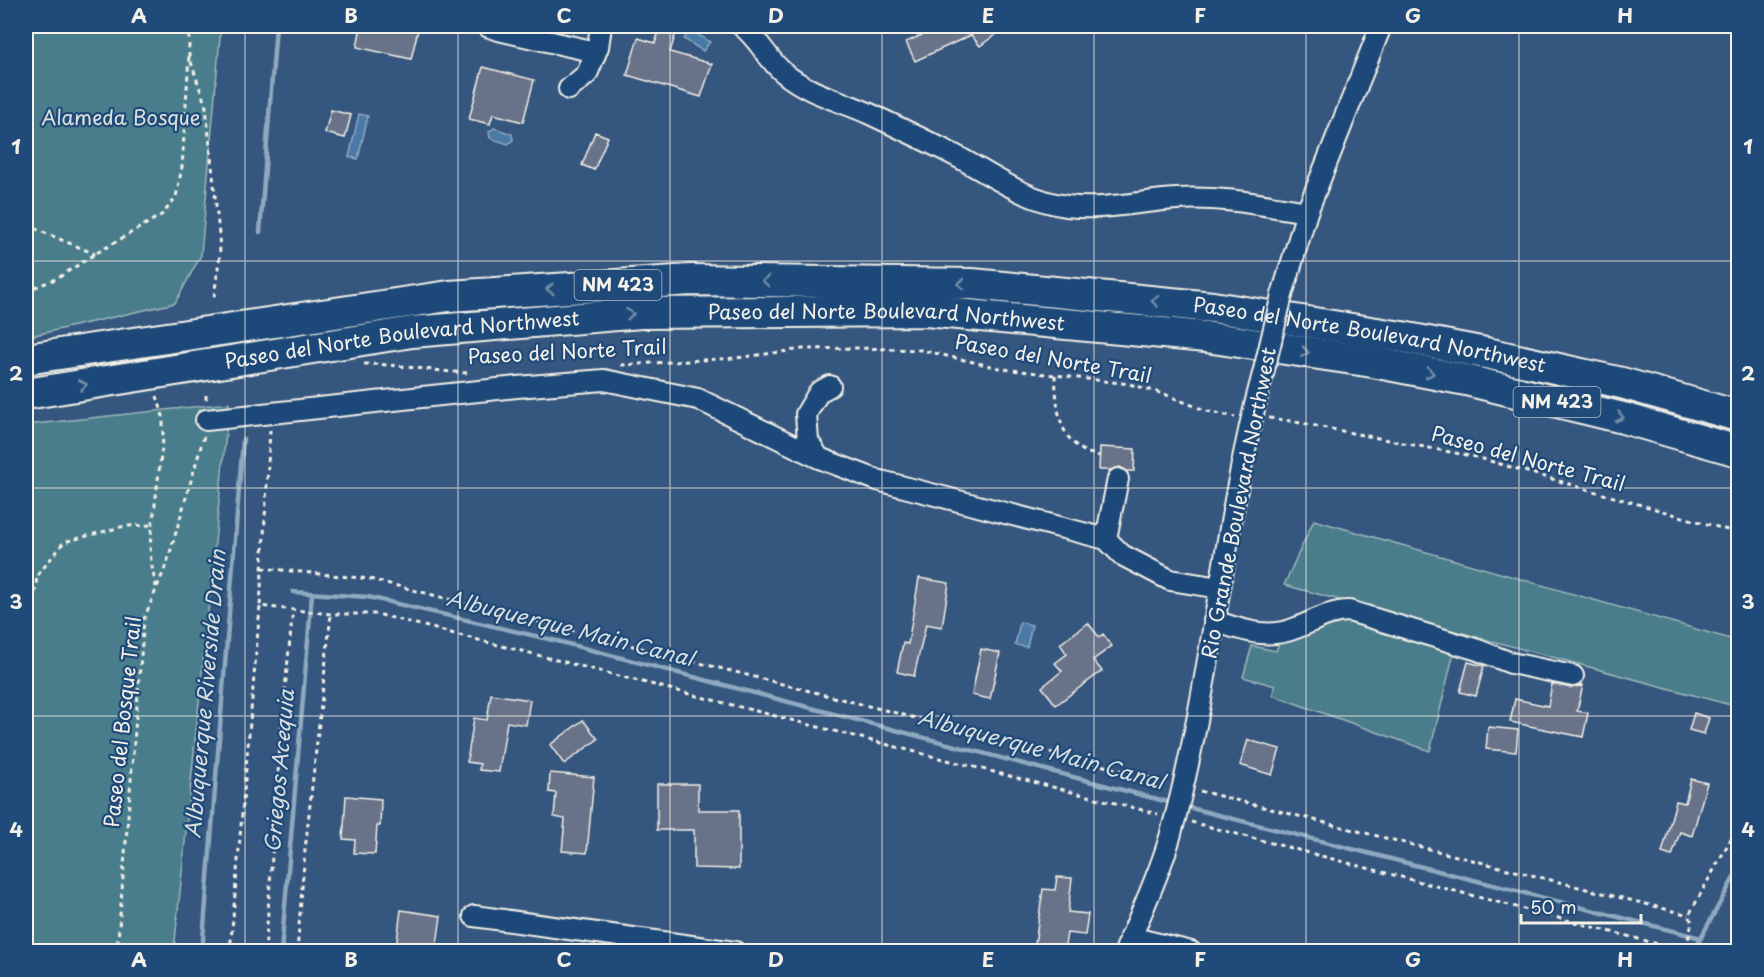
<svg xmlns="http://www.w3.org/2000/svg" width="1764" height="977" font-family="'Playpen Sans',sans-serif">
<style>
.green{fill:#4a7d8b;stroke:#9fb7ba;stroke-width:1.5}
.water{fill:#4a79a6;stroke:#8ea9c0;stroke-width:1.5}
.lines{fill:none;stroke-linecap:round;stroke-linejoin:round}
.stream{stroke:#8ea9c0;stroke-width:4.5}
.building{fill:#687289;stroke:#f4f1e8;stroke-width:1.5}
.minor-casing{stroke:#f4f1e8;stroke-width:24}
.highway-casing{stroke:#f4f1e8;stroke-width:34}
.path{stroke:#f4f1e8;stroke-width:3;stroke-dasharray:4.5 4.5;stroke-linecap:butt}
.minor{stroke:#1f4a7a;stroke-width:20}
.highway{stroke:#1f4a7a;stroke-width:30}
.minor-bridge-casing{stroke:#f4f1e8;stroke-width:24;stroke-linecap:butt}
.minor-bridge{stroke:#1f4a7a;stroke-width:20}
.oneway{stroke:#748da6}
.grid{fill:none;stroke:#f4f1e8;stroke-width:1.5;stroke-opacity:0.55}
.labels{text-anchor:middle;stroke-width:4.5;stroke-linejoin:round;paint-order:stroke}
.shield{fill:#1f4a7a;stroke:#b4bfc7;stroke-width:1.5}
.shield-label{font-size:18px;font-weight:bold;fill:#f4f1e8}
.park-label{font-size:20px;fill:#dae0da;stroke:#1f4a7a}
.street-label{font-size:20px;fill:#f4f1e8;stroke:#1f4a7a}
.water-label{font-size:21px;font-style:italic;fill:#dadfde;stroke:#1f4a7a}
.neatline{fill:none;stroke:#f4f1e8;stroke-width:2}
.grid-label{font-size:20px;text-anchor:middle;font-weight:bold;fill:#f4f1e8}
</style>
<rect width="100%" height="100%" fill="#35567e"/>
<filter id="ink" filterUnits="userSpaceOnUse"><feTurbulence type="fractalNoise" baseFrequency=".0167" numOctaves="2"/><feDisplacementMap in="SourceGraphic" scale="12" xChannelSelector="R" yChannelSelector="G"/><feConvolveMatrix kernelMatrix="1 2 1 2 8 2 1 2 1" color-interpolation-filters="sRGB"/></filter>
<g filter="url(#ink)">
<!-- green -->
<path class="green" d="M26 26H221L201 255 175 303 26 337Z
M229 403 174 951H26V425Z
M1314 520 1738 641V707L1284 585Z
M1348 619 1455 648 1430 751 1272 695 1275 686 1243 677 1252 646 1276 651 1279 643 1296 639 1328 623Z"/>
<!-- water -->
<path class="water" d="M690 30 710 42 703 51 684 39Z
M359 114 368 116 358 159 349 157Z
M494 128 512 134 513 140 508 144 490 138 489 132Z
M1020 622 1032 625 1027 647 1015 645Z"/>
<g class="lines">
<!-- stream -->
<path class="stream" d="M260 232 276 26
M293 592 368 597 557 641 1172 803
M1183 806 1701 938
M202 952 243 439
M281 952 312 594
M1693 952 1738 870"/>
</g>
<!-- building -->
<path class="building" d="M361 26H419L411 59 357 47Z
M661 26H678L670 52 712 64 701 97 627 75 638 38 655 43Z
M942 26H1007L980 46 971 35 915 61 906 42Z
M483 67 534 80 523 122 493 114 490 124 469 119Z
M331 110 351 115 345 138 325 133Z
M595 132 608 137 594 170 582 165Z
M1100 447 1135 449 1134 471H1127L1120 467 1110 470H1099Z
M919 578 949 583 942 627 926 624 914 676 897 672 903 643 908 644Z
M1088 623 1099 637 1103 634 1112 646 1093 660 1102 671 1056 705 1042 687 1062 671 1055 663 1067 654 1060 644Z
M981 649 1000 653 990 699 972 695Z
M1468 662 1484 666 1476 696 1460 692Z
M1552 684 1571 688 1583 685 1577 711 1588 713 1583 737 1510 722 1515 699 1548 706Z
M491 694 530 700 526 725 507 722 499 772 479 770 480 764 467 762 474 718 487 720Z
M1694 713 1709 718 1704 734 1689 730Z
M583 720 598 739 564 764 550 745Z
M1488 727 1518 730 1516 752 1486 749Z
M1248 740 1280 749 1272 775 1240 765Z
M550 773 594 777 587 853 562 851 565 819 554 817 556 793 549 792Z
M1691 779 1707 783 1692 836 1680 832 1672 856 1662 853 1676 801 1685 803Z
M657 784H698V810H739V869L694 868V830H657Z
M346 796 381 799 380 826H377L375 854 354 853 355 840 343 839Z
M1057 877 1072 878 1068 912 1088 914 1085 935 1067 933 1064 951H1034L1043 889 1055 890Z
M401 910 441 916 436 951 396 948Z"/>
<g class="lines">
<!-- minor casing -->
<g class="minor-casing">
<path id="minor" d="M487 26 498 30 596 52
M742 26C758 38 768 60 784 73 809 94 842 101 870 114 900 128 931 143 960 158 994 177 1028 201 1067 206 1103 211 1141 201 1176 199 1221 196 1263 205 1307 212
M569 89 587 74 598 47 601 26
M1282 295 1307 212 1381 26
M830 386 819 392 806 414 808 441 819 458 877 480 1106 539 1122 555 1170 580 1220 588
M206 420 517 387 604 380 698 399 819 458
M1106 539 1118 479
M1214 621C1243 630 1267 640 1296 628 1314 621 1330 611 1349 611L1478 650 1511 663 1573 676
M474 916 735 952
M1130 937 1191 952
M1125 952C1140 914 1159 876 1170 837 1213 684 1222 523 1264 370"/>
</g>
<!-- highway casing -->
<g class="highway-casing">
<g id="highway">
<path id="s1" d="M26 359 449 296 691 280 972 284 1213 307 1402 337 1491 354 1622 383 1738 416"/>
<path id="s2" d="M26 394 412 332 641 313 926 311 1206 337 1373 362 1466 380 1623 418 1738 451"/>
</g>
</g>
<!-- path -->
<path class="path" d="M189 26V56L206 107 219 234 220 254 214 297
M26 225 95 254
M26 291 58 278 95 254 163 214 176 197 182 167 189 56
M364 364C399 364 435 372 471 373
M621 365 736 358 803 349 859 348 921 350 1004 369 1129 384 1164 394 1207 411 1235 417
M1055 375C1057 401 1056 433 1081 449 1086 453 1093 454 1099 456
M206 395V403
M1269 418 1285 420 1476 457 1738 533
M270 430 260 606 331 614H377L1158 814
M262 568 370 579 1167 782
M156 587 151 562 150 545 163 439V416L157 396
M26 664 37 576 64 542 125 526 152 525
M1200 791 1689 915
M1191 822 1677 949H1686L1692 922 1689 915 1738 826
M117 952 144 619 167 563 204 436
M230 952 260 607
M265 952 282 719 293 609
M297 952 305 850 331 614"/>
<!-- minor -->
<use href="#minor" class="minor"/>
<!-- highway -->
<use href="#highway" class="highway"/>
<!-- minor-bridge casing -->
<g class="minor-bridge-casing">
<path id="minor-bridge" d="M1264 370 1282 295"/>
</g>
<!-- minor-bridge -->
<use href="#minor-bridge" class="minor-bridge"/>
</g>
<!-- one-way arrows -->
<defs><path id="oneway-chevron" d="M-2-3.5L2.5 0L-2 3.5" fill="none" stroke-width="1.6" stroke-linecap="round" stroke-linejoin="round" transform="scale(1.5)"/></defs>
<g class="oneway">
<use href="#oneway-chevron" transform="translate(766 281) rotate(-179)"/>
<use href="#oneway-chevron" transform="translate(961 284) rotate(-179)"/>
<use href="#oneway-chevron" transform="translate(550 289) rotate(176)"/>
<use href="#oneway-chevron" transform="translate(1155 301) rotate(-175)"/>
<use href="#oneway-chevron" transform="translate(630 314) rotate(-5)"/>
<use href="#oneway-chevron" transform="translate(1305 352) rotate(9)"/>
<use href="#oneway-chevron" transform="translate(1430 373) rotate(11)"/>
<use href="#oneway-chevron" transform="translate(83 385) rotate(-9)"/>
<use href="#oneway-chevron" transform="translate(1620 417) rotate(14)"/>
</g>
</g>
<!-- grid -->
<path class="grid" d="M245 26V952M458 26V952M670 26V952M882 26V952M1094 26V952M1306 26V952M1519 26V952M26 261H1738M26 488H1738M26 716H1738"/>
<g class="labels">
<!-- shield labels -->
<g class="shield">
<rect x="574.5" y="270" width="87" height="30" rx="4.5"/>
<rect x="1513.5" y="387" width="87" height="30" rx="4.5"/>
</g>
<g class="shield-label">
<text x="618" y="291">NM 423</text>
<text x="1557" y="408">NM 423</text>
</g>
<!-- park labels -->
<g class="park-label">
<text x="121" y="125">Alameda Bosque</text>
</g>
<!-- street labels -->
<g class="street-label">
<text dy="7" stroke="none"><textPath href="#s2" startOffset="866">Paseo del Norte Boulevard Northwest</textPath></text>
<text dy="7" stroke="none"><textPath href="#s1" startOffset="1352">Paseo del Norte Boulevard Northwest</textPath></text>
<text dy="7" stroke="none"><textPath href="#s2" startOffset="380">Paseo del Norte Boulevard Northwest</textPath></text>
<text transform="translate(567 352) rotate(-3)" y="7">Paseo del Norte Trail</text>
<text transform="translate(1053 359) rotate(10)" y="7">Paseo del Norte Trail</text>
<text transform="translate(1528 459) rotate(15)" y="7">Paseo del Norte Trail</text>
<text transform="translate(1239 503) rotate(-79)" y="7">Rio Grande Boulevard Northwest</text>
<text transform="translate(123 722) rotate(-84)" y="7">Paseo del Bosque Trail</text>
</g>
<!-- water labels -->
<g class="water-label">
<text transform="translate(570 629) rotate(14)" y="7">Albuquerque Main Canal</text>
<text transform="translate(206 694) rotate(-85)" y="7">Albuquerque Riverside Drain</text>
<text transform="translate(1041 750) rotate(15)" y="7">Albuquerque Main Canal</text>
<text transform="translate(280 771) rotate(-85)" y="7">Griegos Acequia</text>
</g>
</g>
<!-- margin -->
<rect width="1764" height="977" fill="none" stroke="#1f4a7a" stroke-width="66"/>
<!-- scale -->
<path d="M1521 914v9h120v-9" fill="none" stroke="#f4f1e8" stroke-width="3"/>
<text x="1530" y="914" font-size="18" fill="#f4f1e8" stroke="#1f4a7a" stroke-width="4.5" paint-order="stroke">50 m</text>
<rect x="33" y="33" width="1698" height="911" class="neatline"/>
<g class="grid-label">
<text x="139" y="23">A</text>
<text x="351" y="23">B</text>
<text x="564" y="23">C</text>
<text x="776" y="23">D</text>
<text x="988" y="23">E</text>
<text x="1200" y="23">F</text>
<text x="1413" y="23">G</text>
<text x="1625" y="23">H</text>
<text x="16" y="154">1</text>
<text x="1748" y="154">1</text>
<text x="16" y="381">2</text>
<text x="1748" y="381">2</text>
<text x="16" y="609">3</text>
<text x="1748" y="609">3</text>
<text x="16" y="837">4</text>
<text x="1748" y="837">4</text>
<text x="139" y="967">A</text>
<text x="351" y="967">B</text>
<text x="564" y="967">C</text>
<text x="776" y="967">D</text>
<text x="988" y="967">E</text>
<text x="1200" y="967">F</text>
<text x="1413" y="967">G</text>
<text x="1625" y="967">H</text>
</g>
</svg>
